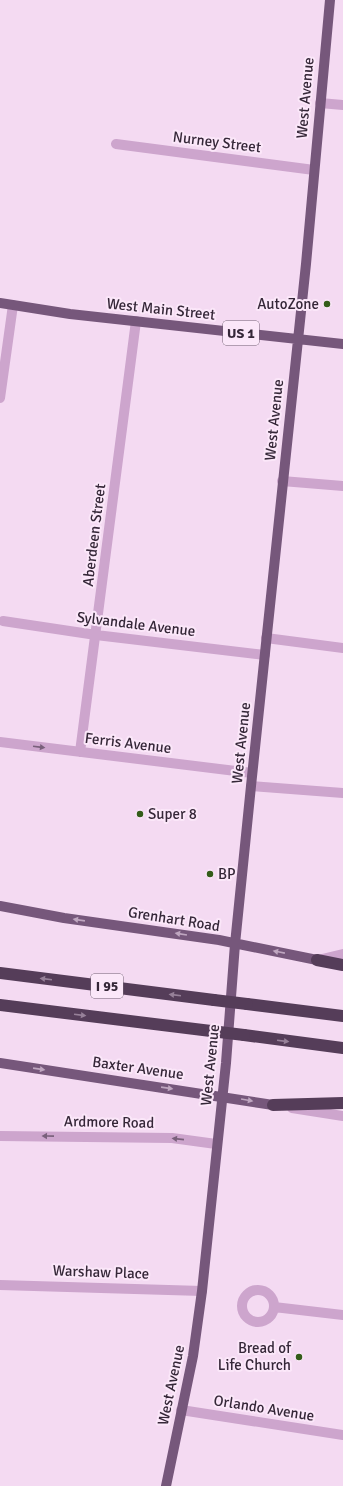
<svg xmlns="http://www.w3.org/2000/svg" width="343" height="1486" font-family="Signika,sans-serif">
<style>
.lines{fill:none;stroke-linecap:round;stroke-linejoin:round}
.minor{stroke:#cda5cd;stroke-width:10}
.major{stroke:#76577b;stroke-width:10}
.highway{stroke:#553d59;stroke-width:12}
.highway-bridge{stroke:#553d59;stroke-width:12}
.oneway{fill:#79607b}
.oneway2{fill:#bfa6c0}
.oneway3{fill:#978199}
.poi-dot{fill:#335c19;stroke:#fbe7f9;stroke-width:1.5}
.labels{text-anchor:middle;stroke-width:4;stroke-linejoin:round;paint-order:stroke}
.shield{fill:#fbe7f9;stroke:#706172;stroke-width:1}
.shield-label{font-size:14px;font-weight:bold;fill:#352738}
.street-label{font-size:15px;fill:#352738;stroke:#fbe7f9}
.poi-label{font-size:15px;fill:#352738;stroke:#fbe7f9;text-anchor:end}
</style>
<rect width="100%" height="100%" fill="#f4daf2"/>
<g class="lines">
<!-- minor -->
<path class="minor" d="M320 103 343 105
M116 144 314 170
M0 398 13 305
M282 481 343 486
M3 621 96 635 265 655
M266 638 343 648
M0 742 252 773
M80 752 136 321
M251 786 343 793
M322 959 343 954
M292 1108 343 1116
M0 1136 172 1138 216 1144
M0 1285 202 1291
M242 1306a16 16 0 1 1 32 0a16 16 0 1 1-32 0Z
M274 1307 343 1315
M181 1410 343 1435"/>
<!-- major -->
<path class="major" d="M0 303 70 314 343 344
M0 906 64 918 219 940 317 960
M0 1063 273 1105
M166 1486 193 1356 202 1291 226 1063 235 944 251 786 306 264 330 0"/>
<!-- highway -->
<path class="highway" d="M317 960 343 965
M0 973 214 1000
M247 1004 343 1016
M0 1005 211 1031
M244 1035 343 1048
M273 1105 343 1103"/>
<!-- highway-bridge -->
<path class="highway-bridge" d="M214 1000 247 1004
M211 1031 244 1035"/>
</g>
<!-- one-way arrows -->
<defs><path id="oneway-solid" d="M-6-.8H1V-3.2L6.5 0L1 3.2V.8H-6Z"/></defs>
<g class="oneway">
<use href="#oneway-solid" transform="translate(39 747) rotate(7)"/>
<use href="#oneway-solid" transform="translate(48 1136) rotate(-179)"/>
<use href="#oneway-solid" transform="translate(178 1139) rotate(-174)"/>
</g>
<g class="oneway2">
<use href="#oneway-solid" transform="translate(79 920) rotate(-172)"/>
<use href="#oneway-solid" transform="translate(181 934) rotate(-171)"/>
<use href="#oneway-solid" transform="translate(279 952) rotate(-169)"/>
<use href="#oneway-solid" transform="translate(39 1069) rotate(8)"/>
<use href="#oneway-solid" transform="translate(167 1088) rotate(8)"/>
<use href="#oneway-solid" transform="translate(247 1100) rotate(10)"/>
</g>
<g class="oneway3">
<use href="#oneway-solid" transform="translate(46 979) rotate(-173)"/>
<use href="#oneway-solid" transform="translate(175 995) rotate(-173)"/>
<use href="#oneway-solid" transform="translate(80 1015) rotate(7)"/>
<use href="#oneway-solid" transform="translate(283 1041) rotate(7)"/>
</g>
<!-- markers -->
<g class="poi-dot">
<circle cx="327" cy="304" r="4"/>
<circle cx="140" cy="814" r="4"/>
<circle cx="210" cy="874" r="4"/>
<circle cx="299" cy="1357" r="4"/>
</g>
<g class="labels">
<!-- shield labels -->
<g class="shield">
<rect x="223" y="321" width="36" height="24" rx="3"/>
<rect x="91" y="974" width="32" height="24" rx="3"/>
</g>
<g class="shield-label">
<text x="241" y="338">US 1</text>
<text x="107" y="991">I 95</text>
</g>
<!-- street labels -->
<g class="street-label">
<text transform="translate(305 98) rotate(-85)" y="5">West Avenue</text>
<text transform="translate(217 142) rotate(7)" y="5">Nurney Street</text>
<text transform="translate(161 309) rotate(6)" y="5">West Main Street</text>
<text transform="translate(274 420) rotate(-84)" y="5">West Avenue</text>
<text transform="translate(94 535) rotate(-83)" y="5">Aberdeen Street</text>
<text transform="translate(136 624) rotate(7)" y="5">Sylvandale Avenue</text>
<text transform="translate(128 743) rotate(7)" y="5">Ferris Avenue</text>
<text transform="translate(241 743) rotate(-84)" y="5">West Avenue</text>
<text transform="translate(174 919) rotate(9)" y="5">Grenhart Road</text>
<text transform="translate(210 1065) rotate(-84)" y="5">West Avenue</text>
<text transform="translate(138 1068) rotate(8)" y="5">Baxter Avenue</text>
<text transform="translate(109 1122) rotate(1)" y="5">Ardmore Road</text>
<text transform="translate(101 1272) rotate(2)" y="5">Warshaw Place</text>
<text transform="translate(171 1385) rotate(-78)" y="5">West Avenue</text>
<text transform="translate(264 1408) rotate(9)" y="5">Orlando Avenue</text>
</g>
<!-- poi labels -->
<g class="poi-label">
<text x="319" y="309">AutoZone</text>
<text x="148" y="819" text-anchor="start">Super 8</text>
<text x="218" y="879" text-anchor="start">BP</text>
<text x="291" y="1353">Bread of<tspan x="291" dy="17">Life Church</tspan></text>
</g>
</g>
</svg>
